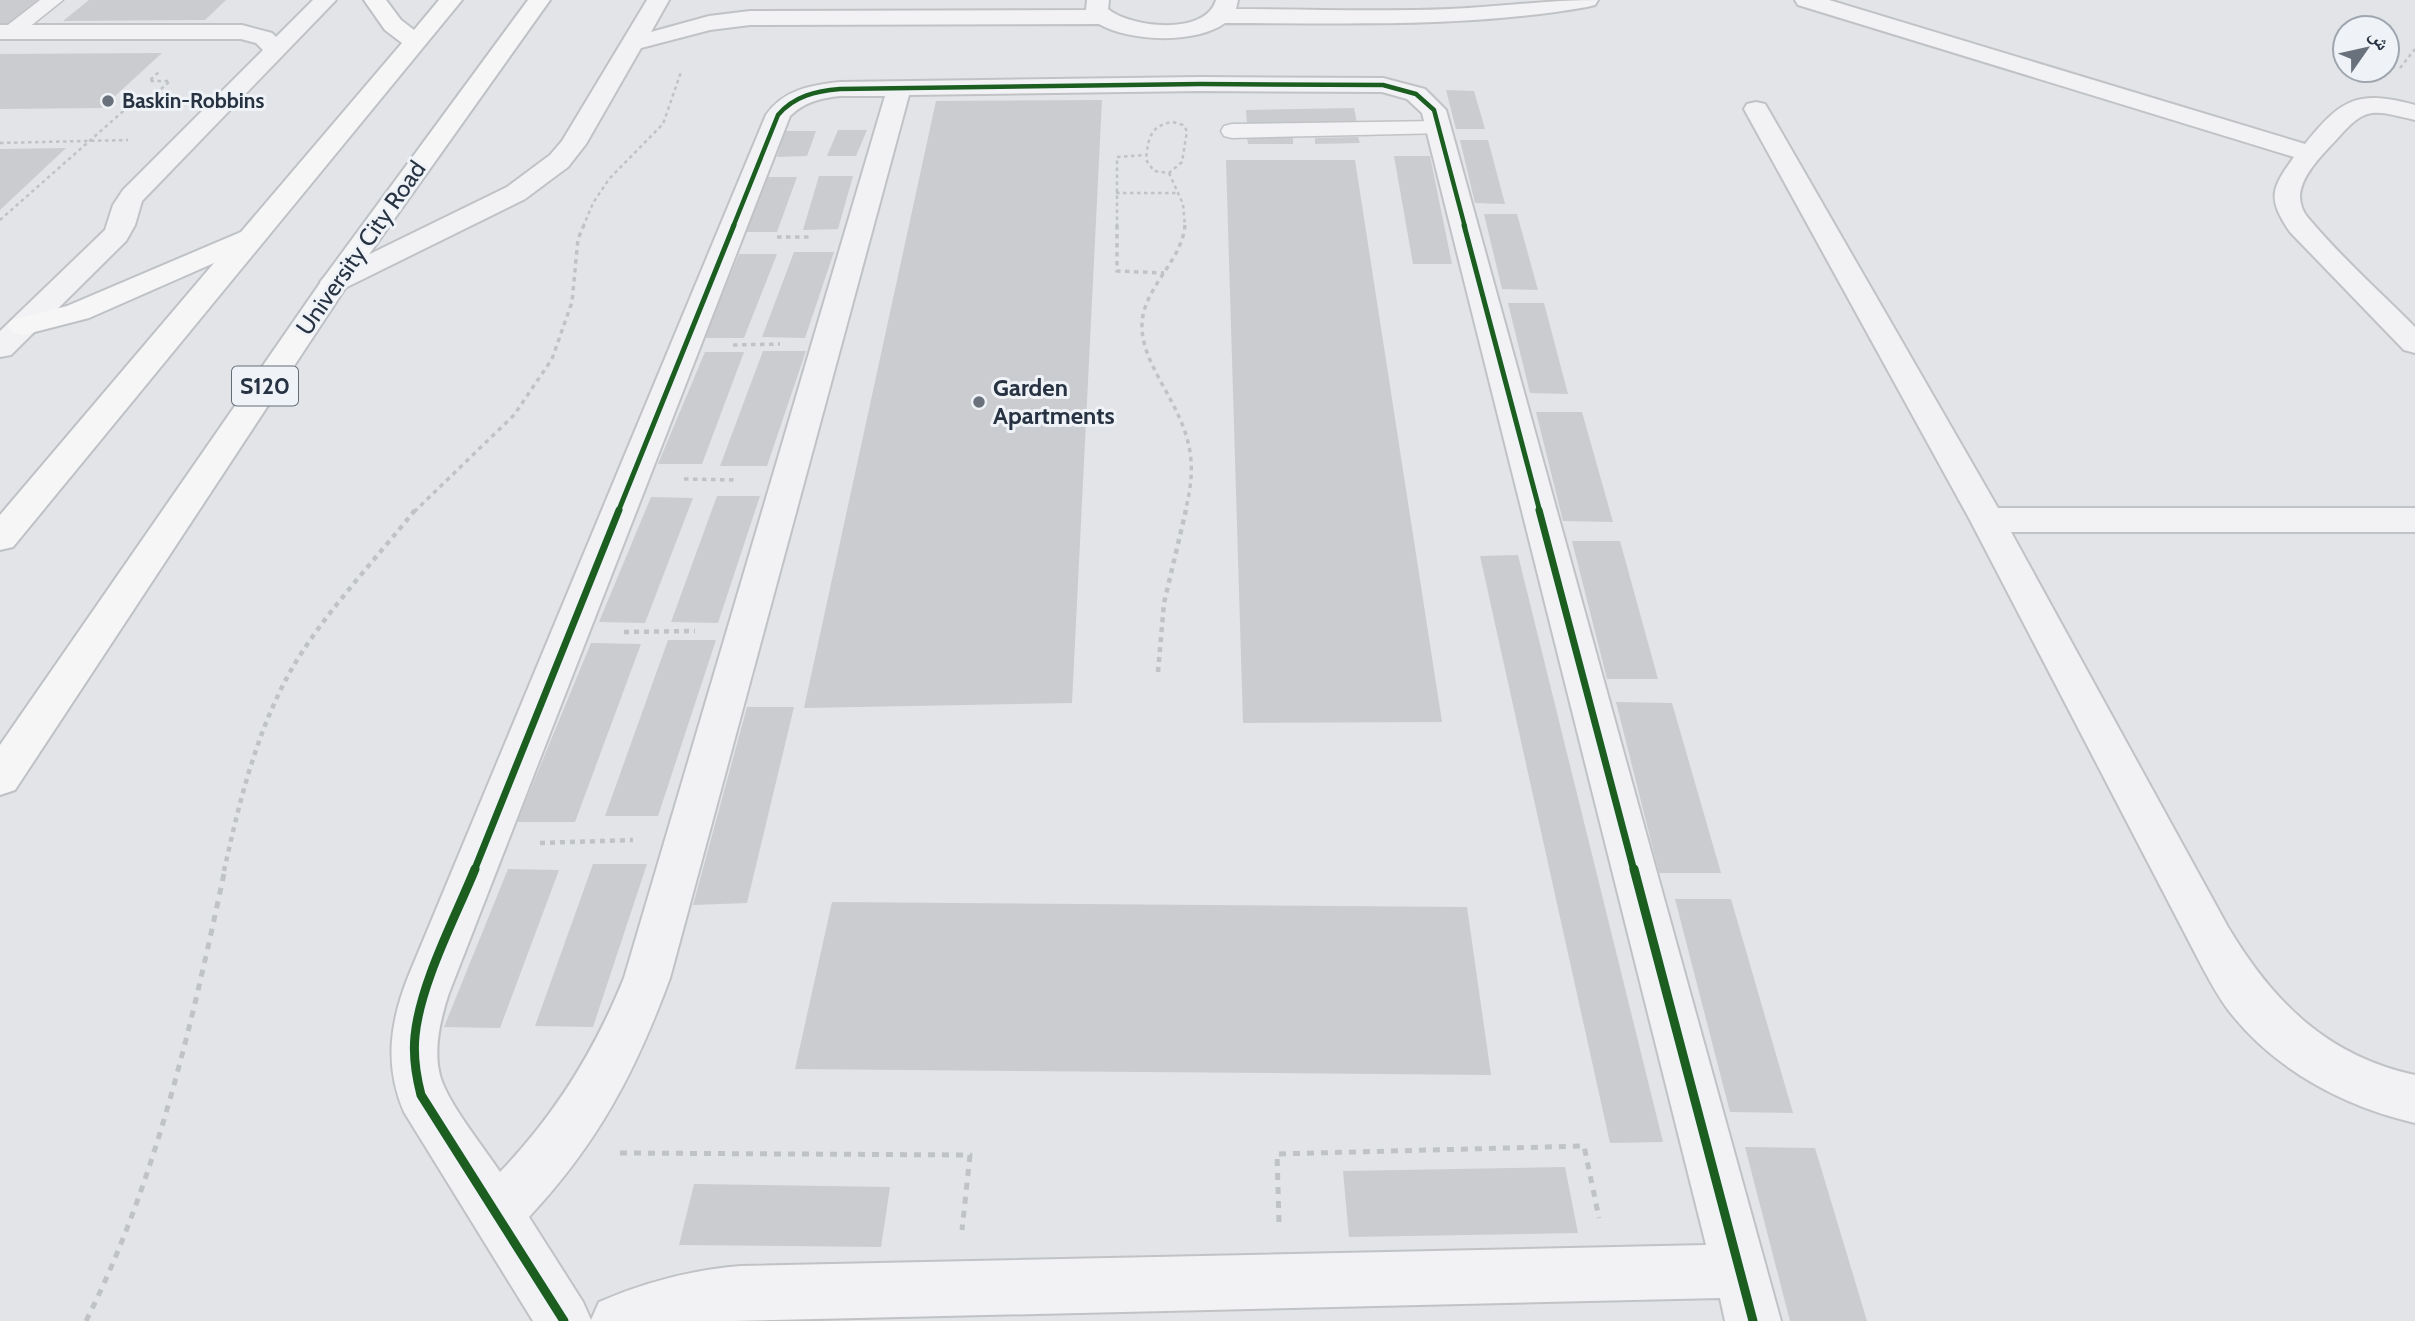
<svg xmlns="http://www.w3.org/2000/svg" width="2415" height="1321" font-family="Cabin,'Noto Naskh Arabic',sans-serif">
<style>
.building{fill:#cacccf}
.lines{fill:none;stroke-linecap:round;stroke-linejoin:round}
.service-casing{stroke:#c0c2c5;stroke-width:3}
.minor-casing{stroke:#c0c2c5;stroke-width:4}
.primary-casing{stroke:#bec1c5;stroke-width:4}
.path-far3{stroke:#c0c3c6;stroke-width:2.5;stroke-dasharray:3.5 3.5;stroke-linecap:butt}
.path-far2{stroke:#c0c3c6;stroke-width:3.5;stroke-dasharray:4.5 4.5;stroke-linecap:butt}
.path-far1{stroke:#c0c3c6;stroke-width:4.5;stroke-dasharray:5 5;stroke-linecap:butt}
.path{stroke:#c0c3c6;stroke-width:5;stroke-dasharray:7 7;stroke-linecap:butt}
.service{fill:#f2f2f4;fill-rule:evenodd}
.minor{fill:#f2f2f4;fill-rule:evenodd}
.primary{fill:#f6f6f7;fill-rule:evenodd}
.cycleway-far3-casing{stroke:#eff3f7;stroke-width:7}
.cycleway-far2-casing{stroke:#eff3f7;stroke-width:9}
.cycleway-far1-casing{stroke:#eff3f7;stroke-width:11}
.cycleway-casing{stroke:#eff3f7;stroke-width:13}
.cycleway-far3{stroke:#1b5e20;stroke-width:4.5}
.cycleway-far2{stroke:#1b5e20;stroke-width:5}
.cycleway-far1{stroke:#1b5e20;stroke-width:7}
.cycleway{stroke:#1b5e20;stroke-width:9}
.poi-dot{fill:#68717c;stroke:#eff3f7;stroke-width:2.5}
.labels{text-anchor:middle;stroke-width:6;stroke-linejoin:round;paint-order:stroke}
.far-poi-label{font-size:21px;font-weight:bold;fill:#273342;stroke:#eff3f7;text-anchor:start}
.shield{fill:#eff3f7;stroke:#636d78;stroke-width:2}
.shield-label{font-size:23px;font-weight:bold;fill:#273342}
.street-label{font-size:24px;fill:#273342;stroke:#eff3f7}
.poi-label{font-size:24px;font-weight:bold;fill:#273342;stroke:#eff3f7;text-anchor:start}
</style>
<rect width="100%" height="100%" fill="#e2e4e7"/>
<!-- building -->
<path class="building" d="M0 0H45L14 24H0Z
M89 0H226L205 20 63 21Z
M162 53 102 108 0 109V54Z
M1446 90 1474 91 1485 129H1456Z
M1102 100 1072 703 804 708 936 101Z
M1354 108 1357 123 1247 124 1246 110Z
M838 130H867L856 156H827Z
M785 131H816L807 156 777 157Z
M1293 137V144H1248L1247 138Z
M1358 137 1360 143 1315 144V138Z
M1460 140H1488L1505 204 1475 203Z
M66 148 0 210V149Z
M1394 156H1430L1452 264H1413Z
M1226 160H1355L1442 722 1243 723Z
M819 176H853L838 229 803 230Z
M768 177H797L777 232H746Z
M1484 214H1517L1538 290 1502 289Z
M794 252H834L805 338 762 337Z
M739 254H777L744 338H704Z
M1508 303H1544L1568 394 1530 393Z
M763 351H806L767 466H720Z
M705 352H744L702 464H658Z
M1536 412H1582L1613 522 1563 521Z
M717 496H760L718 623 671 622Z
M651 497 693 498 645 623 599 622Z
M1572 541H1620L1658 679H1607Z
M1518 555 1663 1142 1610 1143 1480 556Z
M668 640H716L658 816H605Z
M591 643 641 644 575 822H517Z
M1616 702 1672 703 1721 873H1659Z
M747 707H794L747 903 693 905Z
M593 864H647L593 1027 535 1026Z
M508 869 559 870 500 1028 444 1027Z
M1675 899H1731L1793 1113 1730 1112Z
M832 902 1467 907 1491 1075 795 1069Z
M1745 1147 1815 1148 1867 1321H1790Z
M1565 1167 1578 1233 1349 1237 1343 1171Z
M694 1184 890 1187 881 1247 679 1245Z"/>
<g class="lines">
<!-- service casing -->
<g class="service-casing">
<path id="service" d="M40 0H63L18 36H4L1 32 4 28Z
M1439 121 1447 123 1450 128 1447 133 1232 138 1224 136 1221 131 1224 126 1232 124Z"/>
</g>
<!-- minor casing -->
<g class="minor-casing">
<path id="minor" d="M313 0H336L142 201 135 225 126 241 11 355 0 357V331L105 230 113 205 123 190 263 50 256 43 241 39H0V25H242L272 33 276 37Z
M647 0H669L651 32 709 16 750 11 1086 10 1087 0H1109L1108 9C1131 28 1206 36 1216 0H1238L1236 9C1307 9 1378 12 1449 9 1499 7 1548 0 1598 0L1595 5 1587 7C1467 28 1347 23 1225 23 1196 44 1130 42 1099 24L750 25 710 30 641 48 586 144 568 167 525 199 345 288 335 291 325 288 320 282 325 276 507 187 550 155 562 141Z
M1795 0H1829L2305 144C2342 98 2358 90 2415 105V120C2373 110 2366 105 2336 140 2323 154 2301 175 2300 196 2300 205 2304 214 2310 220 2342 258 2380 292 2415 327V353L2404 350 2290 232C2267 198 2271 189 2294 157L1798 5Z
M1200 77 1383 78 1425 89 1446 110 1781 1321H1725L1720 1298 732 1321H533L404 1112C384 1065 390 1023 408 977L766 115C783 90 811 85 840 82ZM1200 91 1382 92 1407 99 1422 113 1706 1245 741 1266C691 1270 645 1282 599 1302L591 1320 583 1302 529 1217C598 1143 635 1073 670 978L909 95ZM840 96H885L624 978C594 1052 555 1115 500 1172 484 1148 453 1109 443 1084 431 1056 440 1020 449 993L790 116C804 102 821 98 840 96Z
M1756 102 1765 104 1768 109 1998 508H2415V532H2011L2228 927C2273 1002 2327 1056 2415 1075V1123C2343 1106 2275 1070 2229 1011 2216 994 2206 974 2196 955L1970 520 1744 109 1747 104Z"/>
</g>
<!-- primary casing -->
<g class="primary-casing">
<path id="primary" d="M364 0H386L401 20 414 30 439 0H462L13 547 0 550V515L214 263 89 318 23 335 12 332 8 326 12 320 67 306 241 232 402 43 385 30Z
M528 0H550L348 284 15 790 0 795V745L325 276Z"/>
</g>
<!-- path-far3 -->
<path class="path-far3" d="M2400 68 2415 49
M1173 122 1183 125 1187 131 1182 162 1169 173 1154 171 1146 160C1148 139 1150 125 1173 122Z
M0 143 128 140
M1169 173 1183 204 1185 227
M1116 193H1179
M0 220 129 106 144 104 170 81H149L160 71
M583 227 593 203 609 179 663 124 681 72
M1117 227V157L1145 155"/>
<!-- path-far2 -->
<path class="path-far2" d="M1117 225V271L1164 273
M1185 225C1182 263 1140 289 1142 329 1143 349 1153 367 1162 384 1189 432 1199 458 1185 512
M777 237H810
M733 345 780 344
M684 479 738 480
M414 512 514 415 552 359 572 302 578 239 584 225"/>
<!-- path-far1 -->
<path class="path-far1" d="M624 632 695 631
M1158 672 1164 603 1186 510
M540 843 633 840
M224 871C239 803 256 733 290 672 320 618 376 559 415 510"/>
<!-- path -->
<path class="path" d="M620 1153 970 1155 962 1230
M1279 1222 1277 1154 1584 1146 1599 1218
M86 1321C157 1180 192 1023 225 869"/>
<!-- service -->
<use href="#service" class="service"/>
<!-- minor -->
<use href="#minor" class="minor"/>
<!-- primary -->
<use href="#primary" class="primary"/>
<!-- cycleway-far3 casing -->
<g class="cycleway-far3-casing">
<path id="cycleway-far3" d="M733 227 778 115C794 96 816 91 840 89L1200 84 1383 85 1416 94 1434 110 1465 227"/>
</g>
<!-- cycleway-far2 casing -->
<g class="cycleway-far2-casing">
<path id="cycleway-far2" d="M1464 225 1540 512
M618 512 734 225"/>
</g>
<!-- cycleway-far1 casing -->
<g class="cycleway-far1-casing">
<path id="cycleway-far1" d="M1539 510 1634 871
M474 871 619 510"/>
</g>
<!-- cycleway casing -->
<g class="cycleway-casing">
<path id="cycleway" d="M475 869C455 918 420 984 415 1036 413 1056 416 1076 421 1095L564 1321
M1634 869 1753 1321"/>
</g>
<!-- cycleway-far3 -->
<use href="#cycleway-far3" class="cycleway-far3"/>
<!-- cycleway-far2 -->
<use href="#cycleway-far2" class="cycleway-far2"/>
<!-- cycleway-far1 -->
<use href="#cycleway-far1" class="cycleway-far1"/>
<!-- cycleway -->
<use href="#cycleway" class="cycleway"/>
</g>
<!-- markers -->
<g class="poi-dot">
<circle cx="108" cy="101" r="7"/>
<circle cx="979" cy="402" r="7"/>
</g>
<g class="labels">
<!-- far-poi labels -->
<g class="far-poi-label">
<text x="122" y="108">Baskin-Robbins</text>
</g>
<!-- shield labels -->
<rect class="shield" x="232" y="366.5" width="66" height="39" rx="5"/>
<g class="shield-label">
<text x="265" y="394">S120</text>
</g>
<!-- street labels -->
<g class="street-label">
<text transform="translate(361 248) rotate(-55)" y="8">University City Road</text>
</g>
<!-- poi labels -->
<g class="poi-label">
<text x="993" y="396">Garden<tspan x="993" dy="28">Apartments</tspan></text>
</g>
</g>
<!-- north arrow -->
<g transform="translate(2366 49) rotate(56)"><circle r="33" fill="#eff3f7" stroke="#9fa6af" stroke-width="2"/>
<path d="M0-5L12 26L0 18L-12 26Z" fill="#68717c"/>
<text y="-10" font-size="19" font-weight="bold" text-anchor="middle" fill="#273342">ش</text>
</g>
</svg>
